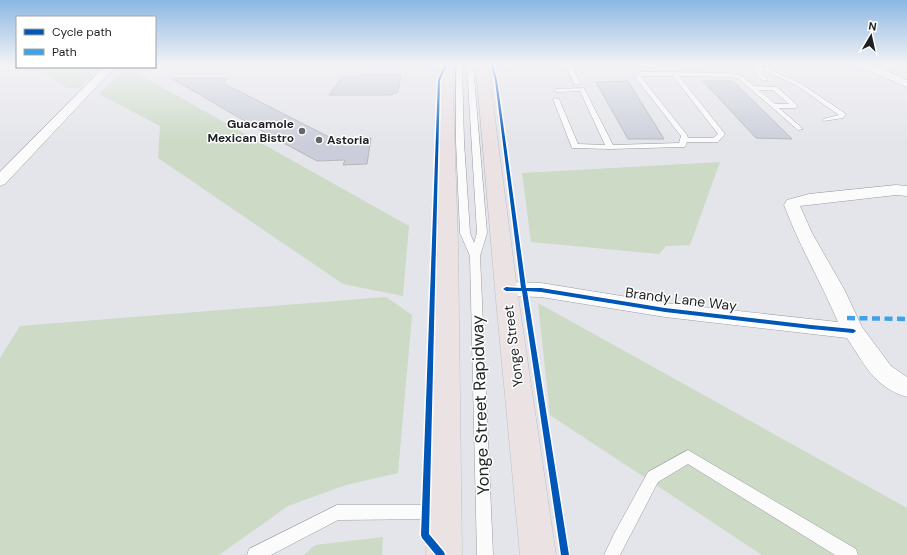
<svg xmlns="http://www.w3.org/2000/svg" width="907" height="555" font-family="'DM Sans',sans-serif">
<style>
.green{fill:#ccdac6}
.building{fill:#cbceda;stroke:#b6b7ba}
.lines{fill:none;stroke-linecap:round;stroke-linejoin:round}
.lane-casing{stroke:#9b9ca0;stroke-width:1}
.street-casing{stroke:#9b9ca0;stroke-width:1}
.secondary-casing{stroke:#9b9ca0;stroke-width:1}
.primary-casing{stroke:#c0c0c3;stroke-width:1}
.lane{fill:#fbfbfc;fill-rule:evenodd}
.street{fill:#fbfbfc;fill-rule:evenodd}
.secondary{fill:#fbfbfc;fill-rule:evenodd}
.primary{fill:#ebe2e3;fill-rule:evenodd}
.quiet{stroke:#3da2ea;stroke-width:4.5;stroke-dasharray:8 4.5;stroke-linecap:butt}
.cycleway-casing{stroke:#fff;stroke-width:3}
.cycleway{fill:#0057b8;fill-rule:evenodd}
.poi-dot{fill:#646569;stroke:#fff;stroke-width:1.5}
.labels{text-anchor:middle;stroke-width:3;stroke-linejoin:round;paint-order:stroke}
.far-poi-label{font-size:12px;font-weight:bold;fill:#1f2023;stroke:#fff;text-anchor:end}
.street-label{font-size:14px;fill:#1f2023;stroke:#fff}
.near-street-label{font-size:17px;fill:#1f2023;stroke:#fff}
</style>
<rect width="100%" height="100%" fill="#e4e5ea"/>
<!-- green -->
<path class="green" d="M100 67 79 88H67L39 70Z
M126 67 409 226 403 296 343 284 158 158 160 126 99 94Z
M720 162 690 245 666 246 659 254 531 242 522 173Z
M386 297 412 315 398 473 346 485 288 506 219 555H0V358L20 326Z
M538 303 907 508V555H762L550 415Z
M383 537 382 555H304L315 545Z"/>
<!-- building -->
<path class="building" d="M360 75H401L398 92 391 95H329L342 77H359Z
M171 78H228L223 83 331 138H371L367 164 343 165 345 160 317 161 269 135Z
M628 81 664 139H628L596 82Z
M703 81H733L792 139 756 138Z"/>
<g class="lines">
<!-- lane casing -->
<g class="lane-casing">
<path id="lane" d="M456 65H462L464 142 470 233 474 243 477 233 467 65H473L487 233 480 256 493 555H477L470 256 460 233 456 142Z
M566 65H572L580 84 579 85 574 84Z
M752 65H759L800 83 846 114 843 118 823 121V119L839 115 796 85 762 70V74L768 80 763 81 756 74V68Z
M674 72 729 73 742 76 754 86 777 87 798 106 795 108H779L803 129 798 130 738 78 729 77 679 76 725 134 718 142H687L685 147H682L610 149 572 148 553 99 554 98 559 99 578 144 605 145 580 91 557 92 554 90 555 89 584 88 613 145 679 143 681 136 635 77 641 72ZM642 76H673L718 134 713 138H688L687 135 641 77ZM758 90H773L789 104H775Z
M688 450 856 549 858 555H835L688 464 658 482 620 555H604L615 532 648 472Z
M337 505H440L445 507 447 512 445 517 440 519 338 520 271 555H247L249 549Z"/>
</g>
<!-- street casing -->
<g class="street-casing">
<path id="street" d="M859 65H873L907 80V87L860 67Z
M104 67H115L5 184 0 186V172Z
M896 185 907 186V196L896 195 800 206 812 233 844 289 862 327 891 366 907 377V397C874 387 865 365 847 338L665 317 541 297 506 296 499 294 496 289 499 284 506 282 541 283 665 303 838 322C821 282 799 245 784 205L787 200 809 194Z"/>
</g>
<!-- secondary casing -->
<g class="secondary-casing">
<path id="secondary" d="M0 65H17V67H22L17 70H0Z"/>
</g>
<!-- primary casing -->
<g class="primary-casing">
<path id="primary" d="M440 65H452L458 242 462 555H426L438 242Z
M476 65H488L517 289 556 555H520L495 289Z"/>
</g>
<!-- lane -->
<use href="#lane" class="lane"/>
<!-- street -->
<use href="#street" class="street"/>
<!-- secondary -->
<use href="#secondary" class="secondary"/>
<!-- primary -->
<use href="#primary" class="primary"/>
<!-- quiet -->
<path class="quiet" d="M847 318 907 319"/>
<!-- cycleway casing -->
<g class="cycleway-casing">
<path id="cycleway" d="M445 65H447L440 80 429 534 444 552 445 555H436L422 538 421 535 438 80Z
M491 65H493L497 80 526 288H541L665 308 811 325 853 329 855 330 856 331 855 332 853 333 811 329 665 312 541 292 527 291 569 555H561L522 291H506L503 289 506 287 521 288 495 80Z"/>
</g>
<!-- cycleway -->
<use href="#cycleway" class="cycleway"/>
</g>
<!-- sky -->
<linearGradient id="sky" x2="0" y2="1"><stop stop-color="#8bb7e3"/><stop offset="0.45" stop-color="#f3f3f6"/><stop offset="1" stop-color="#f3f3f6" stop-opacity="0"/></linearGradient>
<rect width="907" height="143" fill="url(#sky)"/>
<!-- markers -->
<g class="poi-dot">
<circle cx="302" cy="131" r="4"/>
<circle cx="319" cy="140" r="4"/>
</g>
<g class="labels">
<!-- far-poi labels -->
<g class="far-poi-label">
<text x="294" y="128">Guacamole<tspan x="294" dy="14">Mexican Bistro</tspan></text>
<text x="327" y="144" text-anchor="start">Astoria</text>
</g>
<!-- street labels -->
<g class="street-label">
<text transform="translate(681 299) rotate(7)" y="5">Brandy Lane Way</text>
<text transform="translate(513 346) rotate(-97)" y="5">Yonge Street</text>
</g>
<!-- near-street labels -->
<g class="near-street-label">
<text transform="translate(480 405) rotate(-92)" y="6">Yonge Street Rapidway</text>
</g>
</g>
<!-- legend -->
<rect x="16" y="16" width="140" height="52" fill="#ffffff" stroke="#a5a6a7"/>
<rect x="24" y="29" width="20" height="6" fill="#0057b8" stroke="#a5a6a7"/>
<text x="52" y="36" font-size="12" fill="#1f2023">Cycle path</text>
<rect x="24" y="49" width="20" height="6" fill="#3da2ea" stroke="#a5a6a7"/>
<text x="52" y="56" font-size="12" fill="#1f2023">Path</text>
<!-- north arrow -->
<g transform="translate(871 36) rotate(9)" stroke="#ffffff" stroke-width="3" paint-order="stroke">
<path d="M0-3L7 15L0 10L-7 15Z" fill="#1f2023"/>
<text y="-6" font-size="11" font-weight="bold" text-anchor="middle" fill="#1f2023">N</text>
</g>
</svg>
